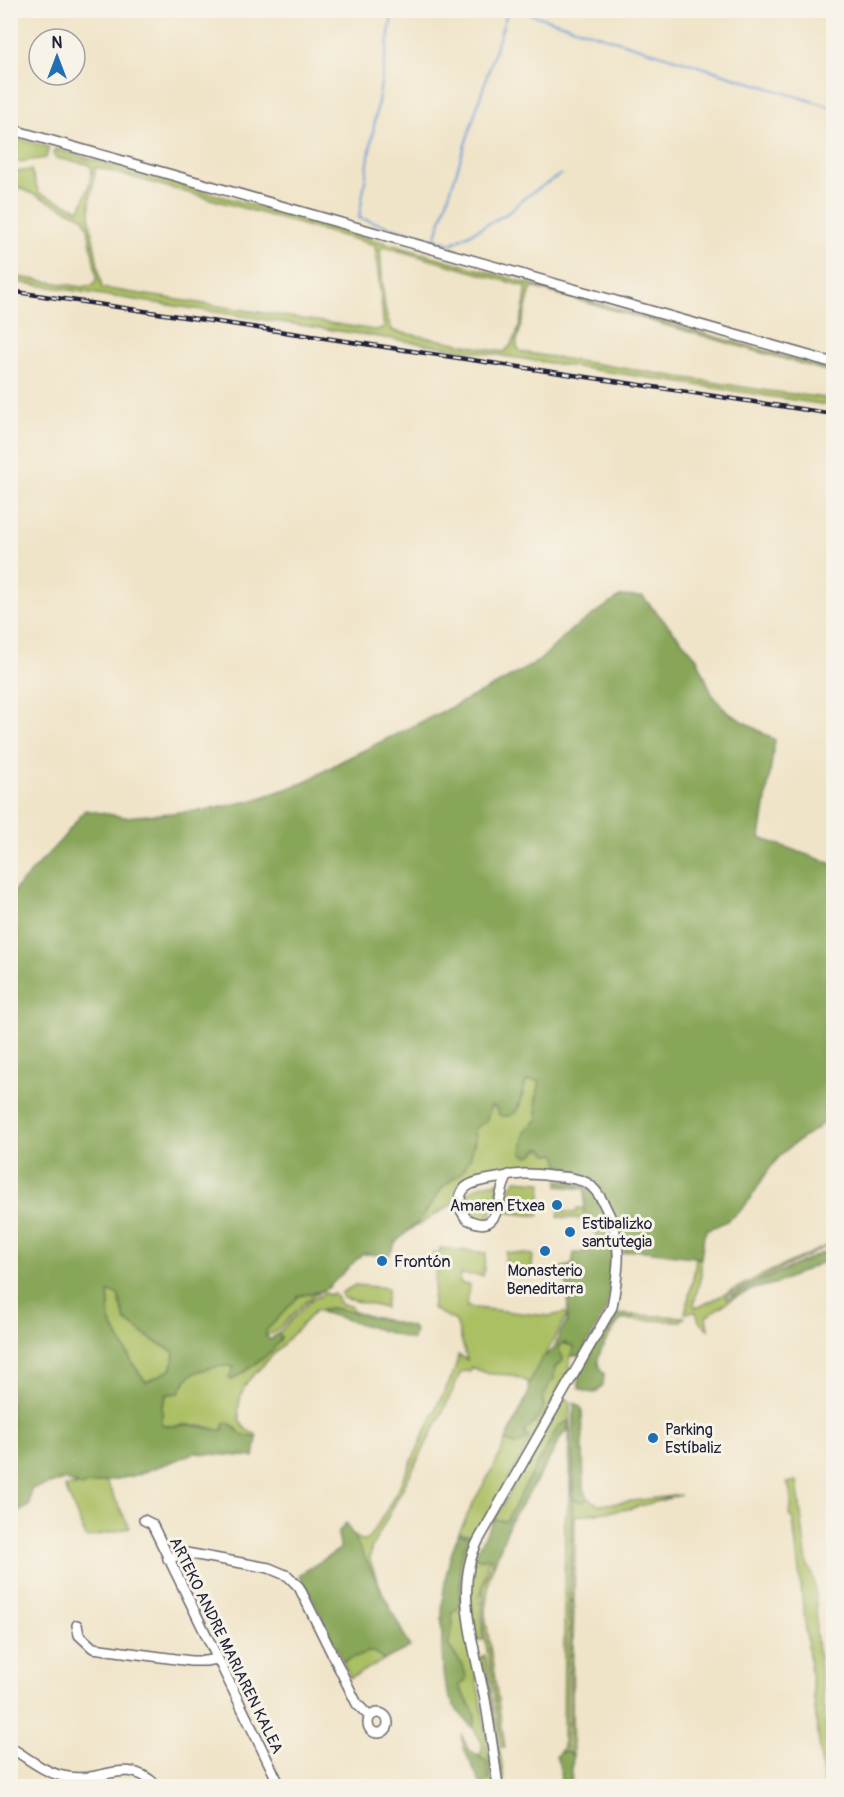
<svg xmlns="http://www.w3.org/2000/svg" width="844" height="1797" font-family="Pangolin,sans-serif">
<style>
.green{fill:#abbf63;stroke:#66704f;stroke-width:1.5;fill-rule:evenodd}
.forest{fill:#88a659;stroke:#55644a;stroke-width:1.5;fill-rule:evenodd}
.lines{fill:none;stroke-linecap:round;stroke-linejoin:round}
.stream{stroke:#6c9cd6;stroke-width:2}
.minor-casing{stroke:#6a666c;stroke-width:12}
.minor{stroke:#fff;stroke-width:9}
.rail-casing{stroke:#22223b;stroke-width:4.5}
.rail{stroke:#f7f3e8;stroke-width:2;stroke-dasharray:7;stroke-linecap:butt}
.poi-dot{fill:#1f6fb2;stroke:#f7f3e8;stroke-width:2}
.labels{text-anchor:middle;stroke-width:6;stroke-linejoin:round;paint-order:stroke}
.poi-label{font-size:16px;fill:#22223b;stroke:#f7f3e8;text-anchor:start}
.street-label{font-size:16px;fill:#22223b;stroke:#f7f3e8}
</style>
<rect width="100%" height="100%" fill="#f7f3e8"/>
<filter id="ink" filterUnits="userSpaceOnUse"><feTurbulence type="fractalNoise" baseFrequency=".0167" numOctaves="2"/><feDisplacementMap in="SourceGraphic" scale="12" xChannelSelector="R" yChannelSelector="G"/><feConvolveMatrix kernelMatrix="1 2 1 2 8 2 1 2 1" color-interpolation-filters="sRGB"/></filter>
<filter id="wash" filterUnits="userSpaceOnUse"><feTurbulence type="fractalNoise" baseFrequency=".008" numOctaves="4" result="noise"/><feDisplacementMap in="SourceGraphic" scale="24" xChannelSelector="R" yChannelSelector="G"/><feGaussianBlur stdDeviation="1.35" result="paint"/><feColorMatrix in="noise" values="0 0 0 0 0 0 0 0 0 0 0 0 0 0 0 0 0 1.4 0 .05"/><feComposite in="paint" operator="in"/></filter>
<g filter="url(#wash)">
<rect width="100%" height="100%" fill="#f0e4c8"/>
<!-- green -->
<path class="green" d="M11 137 49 147 46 158 11 163Z
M55 149 833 370V373L536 288 531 289 517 341V347L521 352 768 391 833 399V406L11 281V276L82 287 93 285 97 278 88 228 83 217 11 184V172L31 170 39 193 80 210 89 186 92 168 87 164 56 158 53 154ZM96 167 375 245 384 328 374 330 102 288 90 221V202ZM386 247 526 287C526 301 518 346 503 352L393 331C381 312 383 273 380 250L382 248Z
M533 1080 540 1081 536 1100 538 1119C527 1127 523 1138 522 1153 545 1146 559 1150 571 1172L517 1167 468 1179 458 1186 453 1204 406 1232 420 1220 443 1187 462 1172 470 1157 475 1140 474 1129 486 1121 487 1111 491 1106H520L526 1081Z
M516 1180 542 1182 539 1216 511 1213 508 1211 510 1188Z
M499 1182 496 1204 489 1216C464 1230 443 1187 499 1182Z
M577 1208H584V1219L558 1217 559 1211 576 1213Z
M833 1243 726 1296 727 1299 733 1295 734 1298 706 1316 708 1329 699 1321 696 1312 685 1313 694 1274 696 1258H701V1276L694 1303 695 1307H699L762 1275Z
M440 1248 486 1253 483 1276 461 1274 460 1283 469 1285 467 1307 549 1316 569 1312 530 1383 512 1375 489 1374 471 1367 470 1372 464 1371 460 1374 441 1416 371 1549 370 1561 382 1591 349 1530C355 1536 358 1541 367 1540 395 1502 415 1454 435 1410 443 1393 456 1374 458 1355L467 1360 456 1321 432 1309 437 1262 432 1261 433 1253H439Z
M506 1252 533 1255 531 1276 504 1273Z
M355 1285 388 1288 385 1308 343 1298 341 1293Z
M322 1291C300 1301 286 1328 266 1336L265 1331 299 1296Z
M108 1292 118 1293 125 1320 151 1339 174 1352 172 1369 146 1382 133 1364 110 1321Z
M325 1293 329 1295 334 1293 340 1304 350 1306 355 1312 331 1308 322 1310 324 1313 316 1310 247 1382C240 1395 232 1418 247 1430 250 1432 253 1433 256 1434L257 1438 242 1435 233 1425 220 1431C212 1427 195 1424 186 1425 177 1426 171 1428 162 1424V1407L167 1394 179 1393C182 1387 185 1379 190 1376 201 1368 222 1364 234 1367L229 1378 232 1380C249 1368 271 1356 281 1338L278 1333 311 1300Z
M633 1315 685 1317 681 1321 633 1320Z
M562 1343 573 1346 572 1356H570L569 1373 472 1542C449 1588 472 1649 480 1696 485 1726 489 1756 493 1786H482L480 1783 489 1781 487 1762 479 1756C487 1746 479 1737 473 1728 481 1712 463 1700 459 1685L465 1682 463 1666 448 1645 453 1626 452 1612 460 1604V1559L469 1535 459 1533 475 1499 495 1465 506 1440 514 1445 518 1444 524 1432 535 1422 544 1407 543 1397 555 1367 561 1363 563 1358 559 1350Z
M565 1398 570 1401 572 1465 566 1752H560L563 1746 565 1519 570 1495 569 1422 523 1491 506 1521 494 1519Z
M106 1481 130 1528 86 1538 65 1487Z
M797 1481 807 1563C818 1583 817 1609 816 1631L833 1786H824L793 1520 789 1515C793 1504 792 1494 787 1483Z
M681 1495 629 1509 575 1516C576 1596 570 1676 573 1755L569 1753 573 1499 583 1502 588 1498 599 1505Z
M474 1557 480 1559 489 1558 480 1598 483 1640 476 1641C471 1613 468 1584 474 1557Z
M495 1562 489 1578 485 1613 505 1747H502L484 1631 483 1603V1587L491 1563Z
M368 1652H375L384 1660 350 1678 343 1661Z
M485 1655 505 1786H501L480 1658Z"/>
<!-- forest -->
<path class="forest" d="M621 596 643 597 697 658 712 694 727 712 775 740 760 838 833 864V1112C819 1131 800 1137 784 1152 752 1182 756 1214 708 1229L704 1235 701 1258 636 1250 623 1253C620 1219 613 1210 589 1186 583 1180 579 1175 571 1172L569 1168 559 1165 556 1154H547L545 1149 539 1148 532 1155 527 1156 522 1153 525 1131 538 1119 536 1100 540 1081H526L517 1111 510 1116H500L495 1107 491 1106 486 1121 474 1129 475 1140 470 1158 462 1172 443 1187 420 1220 396 1242 389 1255 362 1254 328 1288 322 1291 299 1296 266 1331V1336L270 1340 278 1333 281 1338C271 1356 249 1368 232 1380L229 1378 234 1367C222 1364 200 1369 190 1376 185 1380 182 1387 179 1393L167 1394 162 1407V1424C173 1429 180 1424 190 1425 201 1427 213 1430 223 1430L224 1424 228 1422 242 1435 257 1438 254 1457 195 1453 133 1476 81 1486 64 1480 31 1489 30 1505 11 1517V894L62 839 85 810 125 817 206 810 254 800 303 783 342 761 496 685 539 661 572 629ZM108 1292 118 1294 125 1320 151 1339 174 1352 172 1369 146 1382 133 1364 110 1321Z
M558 1180 573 1182 589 1188 602 1207 613 1246 610 1290 606 1310 580 1356H572L573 1346 564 1343 559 1346V1350L563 1361 555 1367 554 1380 551 1381 542 1401 544 1407 535 1422 524 1432 528 1437 527 1440 514 1445 506 1440 529 1392 528 1385 542 1358 554 1349 560 1333 567 1322 568 1300 573 1299 560 1268 572 1265 574 1253C585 1254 593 1249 596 1237L593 1219 584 1211 585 1189 558 1186Z
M833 1248V1257L778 1283 754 1289 734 1298 733 1295 756 1283Z
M331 1308 353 1312 412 1327 415 1330 413 1340 324 1313 322 1309Z
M611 1314 633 1315V1320H621C614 1326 597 1354 598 1362 598 1367 601 1370 604 1374L603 1385 595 1393 587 1392 579 1388 578 1371Z
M574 1403 579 1405 582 1409 584 1489 588 1498 583 1502 573 1499Z
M569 1421 568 1430 561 1437 545 1467 510 1522 495 1562 491 1563V1558L480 1559 474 1557 494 1519 506 1521 558 1426Z
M346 1523 364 1556 410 1647 384 1660 375 1652H368L343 1661 308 1589 299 1575 340 1549C341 1534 332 1538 346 1523Z
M459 1533 464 1536 470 1535 460 1559V1604L457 1610 452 1613 453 1626 448 1645 463 1666 467 1679 459 1685C463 1700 481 1712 473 1728 464 1718 453 1707 448 1694 442 1680 443 1663 442 1648 441 1607 442 1572 459 1533Z
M461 1734 468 1749 487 1762 489 1781 480 1783 464 1749Z
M560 1752H566L573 1755 571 1786H561L560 1767 556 1757Z"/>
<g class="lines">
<!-- stream -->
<path class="stream" d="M393 10 359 218 451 244 508 213 524 198 561 174
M517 10 834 108
M435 239 508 10"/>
</g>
</g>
<g filter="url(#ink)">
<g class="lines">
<!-- minor casing -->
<g class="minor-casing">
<path id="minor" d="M10 129 834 363
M144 1520 152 1524 280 1786
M168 1559 186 1553 269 1568 288 1576 299 1587 357 1704 370 1717
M77 1625 79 1635 93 1648 191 1661H205L217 1659
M368 1723a10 10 0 1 1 20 0a10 10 0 1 1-20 0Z
M10 1747C29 1759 46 1774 68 1777 103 1783 126 1755 157 1786
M498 1786C494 1757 490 1728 485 1699 475 1650 453 1588 478 1541L612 1307C619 1268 624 1240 604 1204 600 1196 595 1188 587 1183 576 1177 563 1177 551 1176 530 1173 517 1173 497 1178 481 1181 458 1182 460 1203 460 1210 463 1215 467 1219 505 1239 495 1189 509 1175"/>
</g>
<!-- minor -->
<use href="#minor" class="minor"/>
<!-- rail casing -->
<g class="rail-casing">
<path id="rail" d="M10 291 834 414"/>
</g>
<!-- rail -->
<use href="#rail" class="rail"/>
</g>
</g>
<!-- markers -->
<g class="poi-dot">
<circle cx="557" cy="1205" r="6"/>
<circle cx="570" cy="1232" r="6"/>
<circle cx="545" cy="1251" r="6"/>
<circle cx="382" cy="1261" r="6"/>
<circle cx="653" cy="1438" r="6"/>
</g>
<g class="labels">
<!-- poi labels -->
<g class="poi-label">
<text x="545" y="1211" text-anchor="end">Amaren Etxea</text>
<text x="582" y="1229">Estibalizko<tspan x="582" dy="18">santutegia</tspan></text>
<text x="394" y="1267">Frontón</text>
<text x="545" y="1276" text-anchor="middle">Monasterio<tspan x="545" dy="18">Beneditarra</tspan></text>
<text x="665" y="1435">Parking<tspan x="665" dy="18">Estíbaliz</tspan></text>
</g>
<!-- street labels -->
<g class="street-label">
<text transform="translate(227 1645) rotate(64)" y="6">ARTEKO ANDRE MARIAREN KALEA</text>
</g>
</g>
<!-- margin -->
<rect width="844" height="1797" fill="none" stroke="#f7f3e8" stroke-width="36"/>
<!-- north arrow -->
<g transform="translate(57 57)"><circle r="28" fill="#f7f3e8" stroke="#a29fa3" stroke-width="1.5"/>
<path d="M0-4.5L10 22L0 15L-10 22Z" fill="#1f6fb2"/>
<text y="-9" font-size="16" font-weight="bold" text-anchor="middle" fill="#22223b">N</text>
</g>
</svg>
